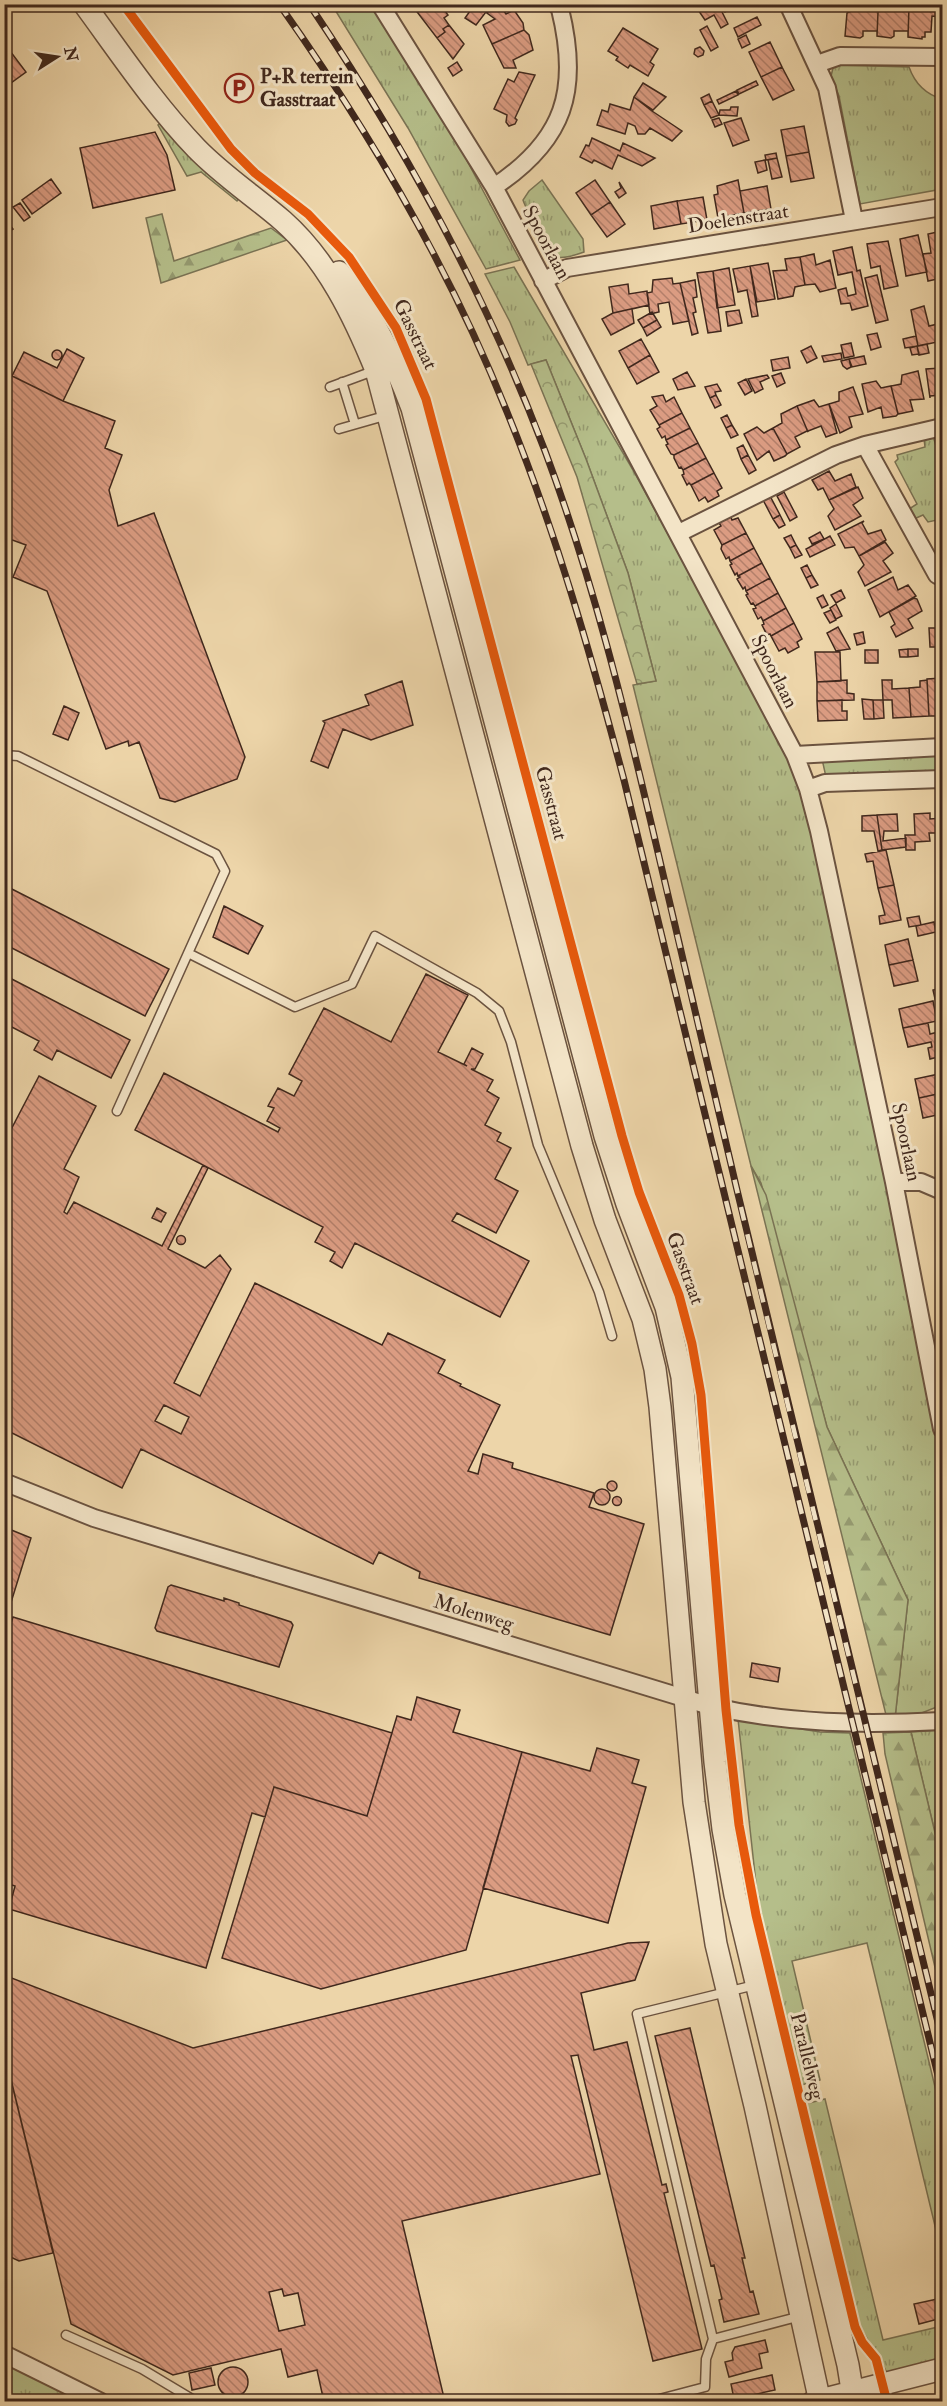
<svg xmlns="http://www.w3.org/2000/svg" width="947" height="2406" font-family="'IM FELL Double Pica',serif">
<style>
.grass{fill:url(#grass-tufts);stroke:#7a7354;stroke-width:1.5}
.forest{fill:url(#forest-firs);stroke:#7a7354;stroke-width:1.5}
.park{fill:url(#park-crowns);stroke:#7a7354;stroke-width:1.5}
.building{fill:url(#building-back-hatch);stroke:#40281d;stroke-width:1.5;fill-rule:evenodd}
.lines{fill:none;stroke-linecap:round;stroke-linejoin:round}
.service-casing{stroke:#6b5340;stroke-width:11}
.minor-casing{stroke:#6b5340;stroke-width:20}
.tertiary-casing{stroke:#6b5340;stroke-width:24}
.service{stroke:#f3e4c7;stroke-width:8}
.minor{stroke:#f3e4c7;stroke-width:16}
.tertiary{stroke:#f3e4c7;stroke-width:21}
.rail-casing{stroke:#40281d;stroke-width:7}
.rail{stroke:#f3e4c7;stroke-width:4.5;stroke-dasharray:14;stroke-linecap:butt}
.cycleway-casing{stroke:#f3e4c7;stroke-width:13}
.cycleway{stroke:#e8590c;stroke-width:9}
.labels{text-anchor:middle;stroke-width:6;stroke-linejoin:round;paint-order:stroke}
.poi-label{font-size:20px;font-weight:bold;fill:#40281d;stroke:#f3e4c7;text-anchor:start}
.street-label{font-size:20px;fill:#40281d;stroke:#f3e4c7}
</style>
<defs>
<pattern id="grass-tufts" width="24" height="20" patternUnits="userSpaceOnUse" patternTransform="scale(1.5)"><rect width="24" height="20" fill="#b5be8a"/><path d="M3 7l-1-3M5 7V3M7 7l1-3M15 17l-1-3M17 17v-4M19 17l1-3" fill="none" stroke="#959a70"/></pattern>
<pattern id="forest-firs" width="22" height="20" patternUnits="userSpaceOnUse" patternTransform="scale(1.5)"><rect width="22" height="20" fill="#b5be8a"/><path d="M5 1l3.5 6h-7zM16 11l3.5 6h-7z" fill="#959a70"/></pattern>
<pattern id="park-crowns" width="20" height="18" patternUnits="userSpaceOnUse" patternTransform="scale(1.5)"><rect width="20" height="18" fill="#b5be8a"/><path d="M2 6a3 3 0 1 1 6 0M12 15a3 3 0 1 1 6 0" fill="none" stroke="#959a70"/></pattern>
<pattern id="building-back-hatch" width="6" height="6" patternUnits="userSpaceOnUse" patternTransform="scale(1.5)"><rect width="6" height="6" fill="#db9c82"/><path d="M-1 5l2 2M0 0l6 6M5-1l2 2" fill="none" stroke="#b37f6a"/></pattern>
</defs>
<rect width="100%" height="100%" fill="#edd5a9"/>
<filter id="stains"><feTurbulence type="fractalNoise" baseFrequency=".00333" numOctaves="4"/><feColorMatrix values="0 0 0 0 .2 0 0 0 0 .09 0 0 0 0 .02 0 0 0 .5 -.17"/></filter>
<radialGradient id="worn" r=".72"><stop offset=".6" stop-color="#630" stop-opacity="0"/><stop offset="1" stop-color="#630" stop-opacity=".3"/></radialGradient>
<!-- grass -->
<path class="grass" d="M332 5H372L456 140 520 260 486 269 408 128Z
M838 65 909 67C915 84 925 94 942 99V189L860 204 839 96 831 76 833 68Z
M161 123 240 197 237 201 201 172 187 176 158 125Z
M542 180 583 239 584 252C576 255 565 259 556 257 550 254 526 209 523 200L529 191Z
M514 267 633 470 793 763 808 801 942 1435V1705L919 1714 895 1718 908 1600 827 1427 761 1183 751 1166 633 685 656 681 628 573 586 459 546 360 528 365 510 322 485 274Z
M933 436 936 446 942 445V519L928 522 923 515 914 519 909 509 917 504 895 462 898 459 897 455 925 447 924 439Z
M942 754V772L826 777 822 759Z
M738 1719 820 1732 850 1733 942 2116V2255L867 1943 792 1961 820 2080 801 2085 758 1902Z
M942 1730V1862L911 1732Z
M825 2099 883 2340 942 2326V2360L887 2373C878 2354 866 2340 858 2321L805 2104Z
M4 2360 89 2401H18L5 2394Z"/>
<!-- forest -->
<path class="forest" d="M162 214 174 261 271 228 287 240 161 283 146 218Z
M751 1166 766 1195 827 1427 908 1600 895 1718 887 1719Z
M911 1732 942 1862V1997L885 1754 883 1733Z"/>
<!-- park -->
<path class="park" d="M546 360 586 459 628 573 656 681 637 684 577 477 531 364Z"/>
<!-- building -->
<path class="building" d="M411 4H440L448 15 444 18 449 25 443 29 445 32 437 38Z
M475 4 486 12 476 25 465 18Z
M494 4 506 5 503 10 506 14 514 10 523 23 524 30 492 44 483 25 495 19 487 13Z
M694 4H718L728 24 721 28 714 15 705 20Z
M722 4H740L725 12Z
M859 4H874L878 12 877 36V31H863V36L860 38 845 36 847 13 860 7Z
M892 4H907L909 7 908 37V31H894V36L891 38 877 36 878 12Z
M914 4H940V17L932 16 931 32H925V37H922V39L908 37 909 7Z
M757 17 761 25 738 37 734 28Z
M449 25 464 44 453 59 437 38 445 32 443 29Z
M707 26 718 47 711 51 700 30Z
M623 28 658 49 650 62 654 65 648 76 630 65 628 68 616 60 618 57 608 51Z
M524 30 529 35 533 50 513 60 516 68H504L492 44Z
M746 35 750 44 742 48 738 39Z
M770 42 782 67 761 77 749 52Z
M4 43 26 72 4 88Z
M700 47 704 51 703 55 698 57 694 54 695 49Z
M457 62 462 70 453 76 448 68Z
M782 67 794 90 773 100 761 77Z
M519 72 535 75 515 118 517 120 515 124 509 126 506 122 507 115 494 109 508 79 514 82Z
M756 81 758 85 739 94 737 90Z
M643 83 666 97 653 110 634 97Z
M736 91 738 95 719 104 717 100Z
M709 94 712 101 704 105 701 98Z
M634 97 652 111 682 131 672 141 650 128 645 134H638L635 126 628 123 625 134 597 125 602 110 608 112 610 104 630 110Z
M712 101 719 115 711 118 704 105Z
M731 107H738L737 116 719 115 720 110H730Z
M719 118 722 124 715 127 712 120Z
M741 118 749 140 733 146 724 123Z
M804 126 809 152 786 156 781 130Z
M155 132 167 155 175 190 93 208 80 148Z
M592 138 620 151 623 143 655 158 642 166 618 155 612 169 594 160 592 163 580 157 586 145 589 146Z
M809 152 814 178 791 182 786 156Z
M776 153 777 158 766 160 765 155Z
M777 158 782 177 772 179 768 160Z
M765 160 767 170 758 173 755 162Z
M51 179 61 193 32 214 22 200Z
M595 180 610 202 591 215 576 193Z
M738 180 744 213 718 218 714 195 718 194 717 186Z
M619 182 626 193 619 198 615 192 621 188Z
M767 186 771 209 744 213 740 191Z
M703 197 707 220 681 224 677 201Z
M677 201 681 224 654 229 651 206Z
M610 202 625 224 607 237 591 215Z
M20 203 30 217 24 221 13 207Z
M4 217 13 229 6 234 4 232Z
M942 231V278L928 281 923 254 931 253 928 234Z
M918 235 927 272 906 276 900 239Z
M888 241 898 286 884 289 880 266 871 268 867 244Z
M852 247 857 271 860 270 868 306 852 310 850 303 841 304 838 290 846 288 848 296 856 294 852 272 838 275 833 251Z
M814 254 816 265 830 260 836 288 820 292 815 284 805 285 800 257Z
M800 257 805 285 795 287 793 296 778 299 773 271 787 270 785 259Z
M768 263 775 299 757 302 750 266Z
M750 266 758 316 752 317 747 290 738 292 733 269Z
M729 268 735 305 717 308 713 271Z
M713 271 721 331 708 333 697 273Z
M877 275 888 320 876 323 865 278Z
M672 278 673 284 680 283 689 321 673 324 669 302 658 304 659 312 650 314 647 293 652 292 653 280Z
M695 280 697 297 693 298 696 312 693 313 698 333 692 335 680 283Z
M628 284 629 294 647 291 649 305 613 313 609 287Z
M649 305 632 309 634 323 611 335 602 319 613 313Z
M924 306 929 326 942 323V341L918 346 911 310Z
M739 310 742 323 728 326 726 312Z
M652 312 657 320 643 328 638 320Z
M657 320 661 327 647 336 643 328Z
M877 333 881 347 871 350 867 335Z
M916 336 918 346 905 348 903 339Z
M641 339 650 355 628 368 619 351Z
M851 343 854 356 844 358 841 345Z
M927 344 929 353 919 355 917 346Z
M811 346 817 358 807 363 801 351Z
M917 346 919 354 912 355 910 348Z
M67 349 84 358 63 401 12 376 24 352 57 368Z
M52 355a5 5 0 1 1 10 0a5 5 0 1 1-10 0Z
M841 353 842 359 824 362 822 356Z
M650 355 659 372 637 384 628 368Z
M864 356 866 364 852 367 849 359Z
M788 357 790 368 773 371 771 360Z
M849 359 851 367 847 369 843 366 841 361Z
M941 368 942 395 930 396V398L926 369Z
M918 371 924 399 910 400 913 411 898 414 891 386 901 384 902 375Z
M4 372 63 401 115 421 105 448 122 455 109 490 118 526 154 513 245 757 237 779 175 802 160 798 139 742 129 746 128 741 106 749 47 591 13 577 26 545 4 537Z
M687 372 695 386 678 390 673 379Z
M781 373 785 383 777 387 772 376Z
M767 375 769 378 760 382 763 389 755 393 748 379Z
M746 379 752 391 745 395 738 383Z
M876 381 881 388 891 386 898 414 896 416 883 418 881 407 868 412 862 384Z
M717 384 721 391 715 392 716 395 710 398 705 387Z
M853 387 863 414 849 417 852 427 840 433 829 404 839 401V392Z
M663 395 666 402 674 397 682 413 659 425 650 410 657 406 652 397Z
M716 395 721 405 715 408 710 398Z
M814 400 819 407 829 404 837 433 826 437 821 426 808 431V432L797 406Z
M797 406 808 432 807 431 795 437 800 447 787 454 773 428 782 423 781 414Z
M682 413 690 428 666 440 665 436 662 438 657 429 660 427 659 425Z
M727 415 732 425 726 428 721 418Z
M732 425 738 435 731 438 726 428Z
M757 427 764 433 773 428 787 454 785 456 774 461 769 451 757 460 744 434Z
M690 428 698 443 674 455 671 454 666 445 668 444 666 440Z
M698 443 706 458 683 470 681 467 679 468 674 458V455Z
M743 445 748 455 741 459 737 448Z
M748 455 756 470 749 474 741 459Z
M706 458 714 473 691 485 689 483 687 485 682 475 684 474 683 470Z
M829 471 835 481 851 474 856 487 829 500 823 488 818 490 812 480Z
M714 473 722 488 717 491 719 496 708 502 705 497 699 501 691 485Z
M858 487 863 498 853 505 861 516 835 530 828 516 834 509 829 500Z
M784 492 797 517 790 521 777 496Z
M769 494 780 515 773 519 762 498Z
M730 515 732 520 738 518 746 533 722 545 714 530 721 526 718 521Z
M780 515 785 525 779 528 773 519Z
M864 521 862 523 868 534 881 530 886 540 859 556 854 547 845 548 838 534Z
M820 532 824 539 812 544 809 538Z
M746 533 754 548 730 561 729 557 726 559 721 549 722 545Z
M791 535 796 545 790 548 784 538Z
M830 536 835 545 810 557 806 549Z
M885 542 893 553 883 561 891 572 865 586 858 572 864 565 859 556Z
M796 545 802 555 795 558 790 548Z
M754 548 762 563 738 576 737 573 735 575 730 565 732 564 730 561Z
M762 563 770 578 746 591 745 587 743 589 737 579 740 577 738 576Z
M807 565 812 575 806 578 801 568Z
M812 575 818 585 811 588 806 578Z
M893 577 898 590 908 585 916 596 880 617 868 590Z
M770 578 778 593 755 606 753 603 751 604 746 595 748 594 746 591Z
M841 590 845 598 836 603 831 595Z
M778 593 786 608 763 621 761 617 758 619 753 609 756 608 755 606Z
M823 595 828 605 822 608 817 598Z
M914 598 917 599 922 611 908 619 913 628 896 637 891 627 895 624 889 612Z
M836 604 842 616 836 619 830 608Z
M941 606H942V647H939L937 608H941Z
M786 608 794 623 771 636 770 634 767 635 762 625 764 624 763 621Z
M831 610 836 620 830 623 824 613Z
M794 623 802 639 797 642 799 647 788 653 785 648 779 651 771 636Z
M838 627 850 649 836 651 827 633Z
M929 628H938L939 647H930Z
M863 632 865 643 857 645 854 634Z
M908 649H918V656L908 657Z
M908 649V657H900L899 650Z
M865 650H878V663H865Z
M936 651H942V667L941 658H936Z
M815 652H840L841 681 817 682Z
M942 678V716H929L927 679Z
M847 680V693L854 694V700L817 701V682Z
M882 680H892V689L909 688 911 717 893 718 892 700H883Z
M927 680 929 716 911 717 909 688 920 687V681Z
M402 681 413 725 371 740 343 729 328 768 311 761 325 723 323 721 369 705 365 695Z
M862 699 873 700 874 719H864Z
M842 700V711H847V720L818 721 817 701Z
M873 700H883L884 718 874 719Z
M64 706 79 713 68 740 53 734Z
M930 813V819L942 818V833H929L930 841 915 842V850H906L905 835H915L914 814Z
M897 814 898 831H884L883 841 906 838V847L882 850 877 815Z
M877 815 882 850 878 851 874 831H862V816Z
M886 850 894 885 878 888 873 861 867 862 865 854Z
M4 885 169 969 145 1016 4 944Z
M894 885 901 920 880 924 879 916 885 915 878 888Z
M224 906 263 926 248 954 213 937Z
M919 916 921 925 909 927 907 918Z
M934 922 936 932 918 936 916 926Z
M908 939 913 960 889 965 885 945Z
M913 960 918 981 894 986 889 965Z
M426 974 468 995 438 1052 467 1066 464 1064 472 1048 483 1054 475 1069H471L493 1080 487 1091 499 1098 485 1125 501 1133 497 1141 511 1148 495 1179 518 1191 496 1233 457 1213 452 1221 529 1261 500 1317 355 1243 342 1268 330 1261 335 1252 315 1242 323 1227 135 1130 164 1073 278 1132 280 1128 267 1121 274 1108 268 1106 278 1088 294 1096 302 1081 289 1074 324 1008 391 1042Z
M4 975 130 1040 111 1078 57 1050 52 1060 34 1050 39 1041 4 1023Z
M942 988V1001L936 1003 933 990Z
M933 1001 937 1021 903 1028 899 1009Z
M928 1023 930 1034 942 1031V1056L930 1059 928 1048 932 1047 931 1042 908 1047 903 1028Z
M939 1074 942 1093 919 1098 915 1079Z
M39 1076 96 1106 64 1169 79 1177 64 1212 67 1214 74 1202 162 1246 203 1165 208 1168 168 1249 205 1268 220 1255 231 1269 174 1383 200 1396 255 1283 382 1345 388 1333 445 1360 438 1373 461 1384 460 1386 500 1405 468 1471 478 1474 483 1454 513 1463 512 1468 594 1493 589 1507 644 1524 610 1635 419 1578 420 1572 379 1552 373 1564 141 1449 122 1488 4 1429V1143ZM164 1405 189 1417 181 1434 155 1421Z
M942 1093V1114L923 1118 919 1098Z
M157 1208 166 1213 161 1222 152 1218Z
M176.5 1240a4.5 4.5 0 1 1 9 0a4.5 4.5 0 1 1-9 0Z
M607 1486a5 5 0 1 1 10 0a5 5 0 1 1-10 0Z
M594 1497a8 8 0 1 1 16 0a8 8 0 1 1-16 0Z
M612.5 1501a4.5 4.5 0 1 1 9 0a4.5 4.5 0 1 1-9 0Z
M4 1527 31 1538 4 1625Z
M171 1585 224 1601V1598L239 1603V1605L291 1622 293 1625 279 1667 157 1631 155 1628 168 1587Z
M13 1617 392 1733 367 1816 274 1787 265 1817 252 1813 206 1968 9 1909 15 1886 4 1883V1646Z
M752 1663 780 1668 778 1682 750 1677Z
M417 1697 460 1710 453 1732 522 1752 466 1950 321 1989 222 1958 274 1787 367 1816 397 1716 411 1720Z
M597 1748 639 1760 632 1783 646 1787 608 1923 483 1888 522 1752 590 1771Z
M649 1942 635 1980 581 1993 594 2050 627 2042 662 2185 666 2184 668 2192 664 2193 702 2349 653 2361 578 2055 571 2056 600 2174 402 2221 445 2402H324L317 2370 288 2377 281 2349 173 2375 71 2324 4 2051V1975L193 2048 628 1943ZM282 2289 284 2296 298 2293 305 2325 279 2331 269 2292Z
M690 2028 745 2258H742L750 2292 753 2291 759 2314 724 2322 719 2300 722 2299 714 2265 711 2266 655 2036Z
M4 2051 53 2253 19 2261 4 2254Z
M942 2298V2318L919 2324 914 2304Z
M765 2340 768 2352 759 2354 762 2368 729 2377 725 2362 733 2360 732 2353 735 2347Z
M218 2382a15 15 0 1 1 30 0a15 15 0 1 1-30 0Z
M211 2368 215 2385 192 2390 189 2373Z
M772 2375 775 2390 734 2399 731 2384Z"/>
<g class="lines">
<!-- service casing -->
<g class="service-casing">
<path id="service" d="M342 382 355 424
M330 387 376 370
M339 429 388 415
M4 755 18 756 216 854 225 871 117 1111
M188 953 295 1007 352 984 375 936 477 993 499 1011 511 1042 538 1145 599 1292 612 1336
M66 2335 142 2369 197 2402
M713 2339 637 2014 755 1985
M648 2402 705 2387 706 2359 713 2339 801 2316"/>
</g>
<!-- minor casing -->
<g class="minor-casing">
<path id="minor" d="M380 4 494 187 795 755 808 789 819 831 894 1182 942 1429
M788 4 827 88 854 220
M817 64 840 56 942 57
M494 187C565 140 580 90 560 9L556 4
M543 281 567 268 942 207
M942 427 865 445 937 575 942 577
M679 533 836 455 865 445
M795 755 942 747
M808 789 825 783 942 779
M894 1182H921L942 1191
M4 1482 94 1518 710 1706C787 1724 864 1725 942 1721
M4 2354 101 2402"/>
</g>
<!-- tertiary casing -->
<g class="tertiary-casing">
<path id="tertiary" d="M84 4C120 53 154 104 196 148 222 175 254 196 283 221 327 260 354 316 376 370L582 1146 605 1220 643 1319 655 1369 660 1407 694 1802 716 1944 755 2106 820 2402
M339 272C373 314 393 358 412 408L605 1136 627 1204 666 1307 682 1377 715 1762 723 1829 735 1895 848 2365 854 2402
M813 2402 942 2369"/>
</g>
<!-- service -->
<use href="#service" class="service"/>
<!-- minor -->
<use href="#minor" class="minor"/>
<!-- tertiary -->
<use href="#tertiary" class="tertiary"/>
<!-- rail casing -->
<g class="rail-casing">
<path id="rail" d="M279 4C369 131 449 267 507 412 556 532 591 655 624 780L942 2092
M309 4C404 145 485 292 545 451 593 579 625 711 656 844 683 960 710 1075 737 1190 803 1474 874 1756 942 2039"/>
</g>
<!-- rail -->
<use href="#rail" class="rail"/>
<!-- cycleway casing -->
<g class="cycleway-casing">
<path id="cycleway" d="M123 4 231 149 255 173 308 214 349 257 396 328 426 399 622 1136 639 1192 679 1295 692 1344 701 1395 726 1710 739 1825 756 1915 855 2327 862 2342 876 2359 887 2402"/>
</g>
<!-- cycleway -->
<use href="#cycleway" class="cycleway"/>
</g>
<!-- icons -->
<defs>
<g id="parking-ring" transform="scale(1.5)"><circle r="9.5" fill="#f3e4c7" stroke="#8f2418" stroke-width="1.5"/><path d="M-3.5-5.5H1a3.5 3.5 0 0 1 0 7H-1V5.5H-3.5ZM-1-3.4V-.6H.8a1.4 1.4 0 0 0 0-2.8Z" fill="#8f2418"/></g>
</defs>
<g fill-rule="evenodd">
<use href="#parking-ring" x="239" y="88"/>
</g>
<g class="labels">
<!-- poi labels -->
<g class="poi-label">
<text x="260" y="83">P+R terrein<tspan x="260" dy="23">Gasstraat</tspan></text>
</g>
<!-- street labels -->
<g class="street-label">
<text transform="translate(738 218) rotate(-9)" y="7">Doelenstraat</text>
<text transform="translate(547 242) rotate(62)" y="7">Spoorlaan</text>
<text transform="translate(416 334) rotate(64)" y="7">Gasstraat</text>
<text transform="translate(775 671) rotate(63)" y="7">Spoorlaan</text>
<text transform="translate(552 803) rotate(75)" y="7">Gasstraat</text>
<text transform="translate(907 1142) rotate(78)" y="7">Spoorlaan</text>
<text transform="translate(686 1268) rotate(70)" y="7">Gasstraat</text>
<text transform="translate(474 1612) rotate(17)" y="7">Molenweg</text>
<text transform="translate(808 2056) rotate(76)" y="7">Parallelweg</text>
</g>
</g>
<!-- margin -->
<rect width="947" height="2406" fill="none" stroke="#edd5a9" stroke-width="24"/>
<rect x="6" y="6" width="935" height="2394" fill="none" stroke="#40281d" stroke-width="3"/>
<rect x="12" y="12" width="923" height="2382" fill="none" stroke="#40281d" stroke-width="1.5"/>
<!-- north arrow -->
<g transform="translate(57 57) rotate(78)" stroke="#f3e4c7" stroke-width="4.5" paint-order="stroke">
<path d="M0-4.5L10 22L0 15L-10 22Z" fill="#40281d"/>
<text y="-9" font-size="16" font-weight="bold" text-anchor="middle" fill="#40281d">N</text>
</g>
<rect width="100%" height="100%" filter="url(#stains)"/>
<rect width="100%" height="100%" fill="url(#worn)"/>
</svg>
